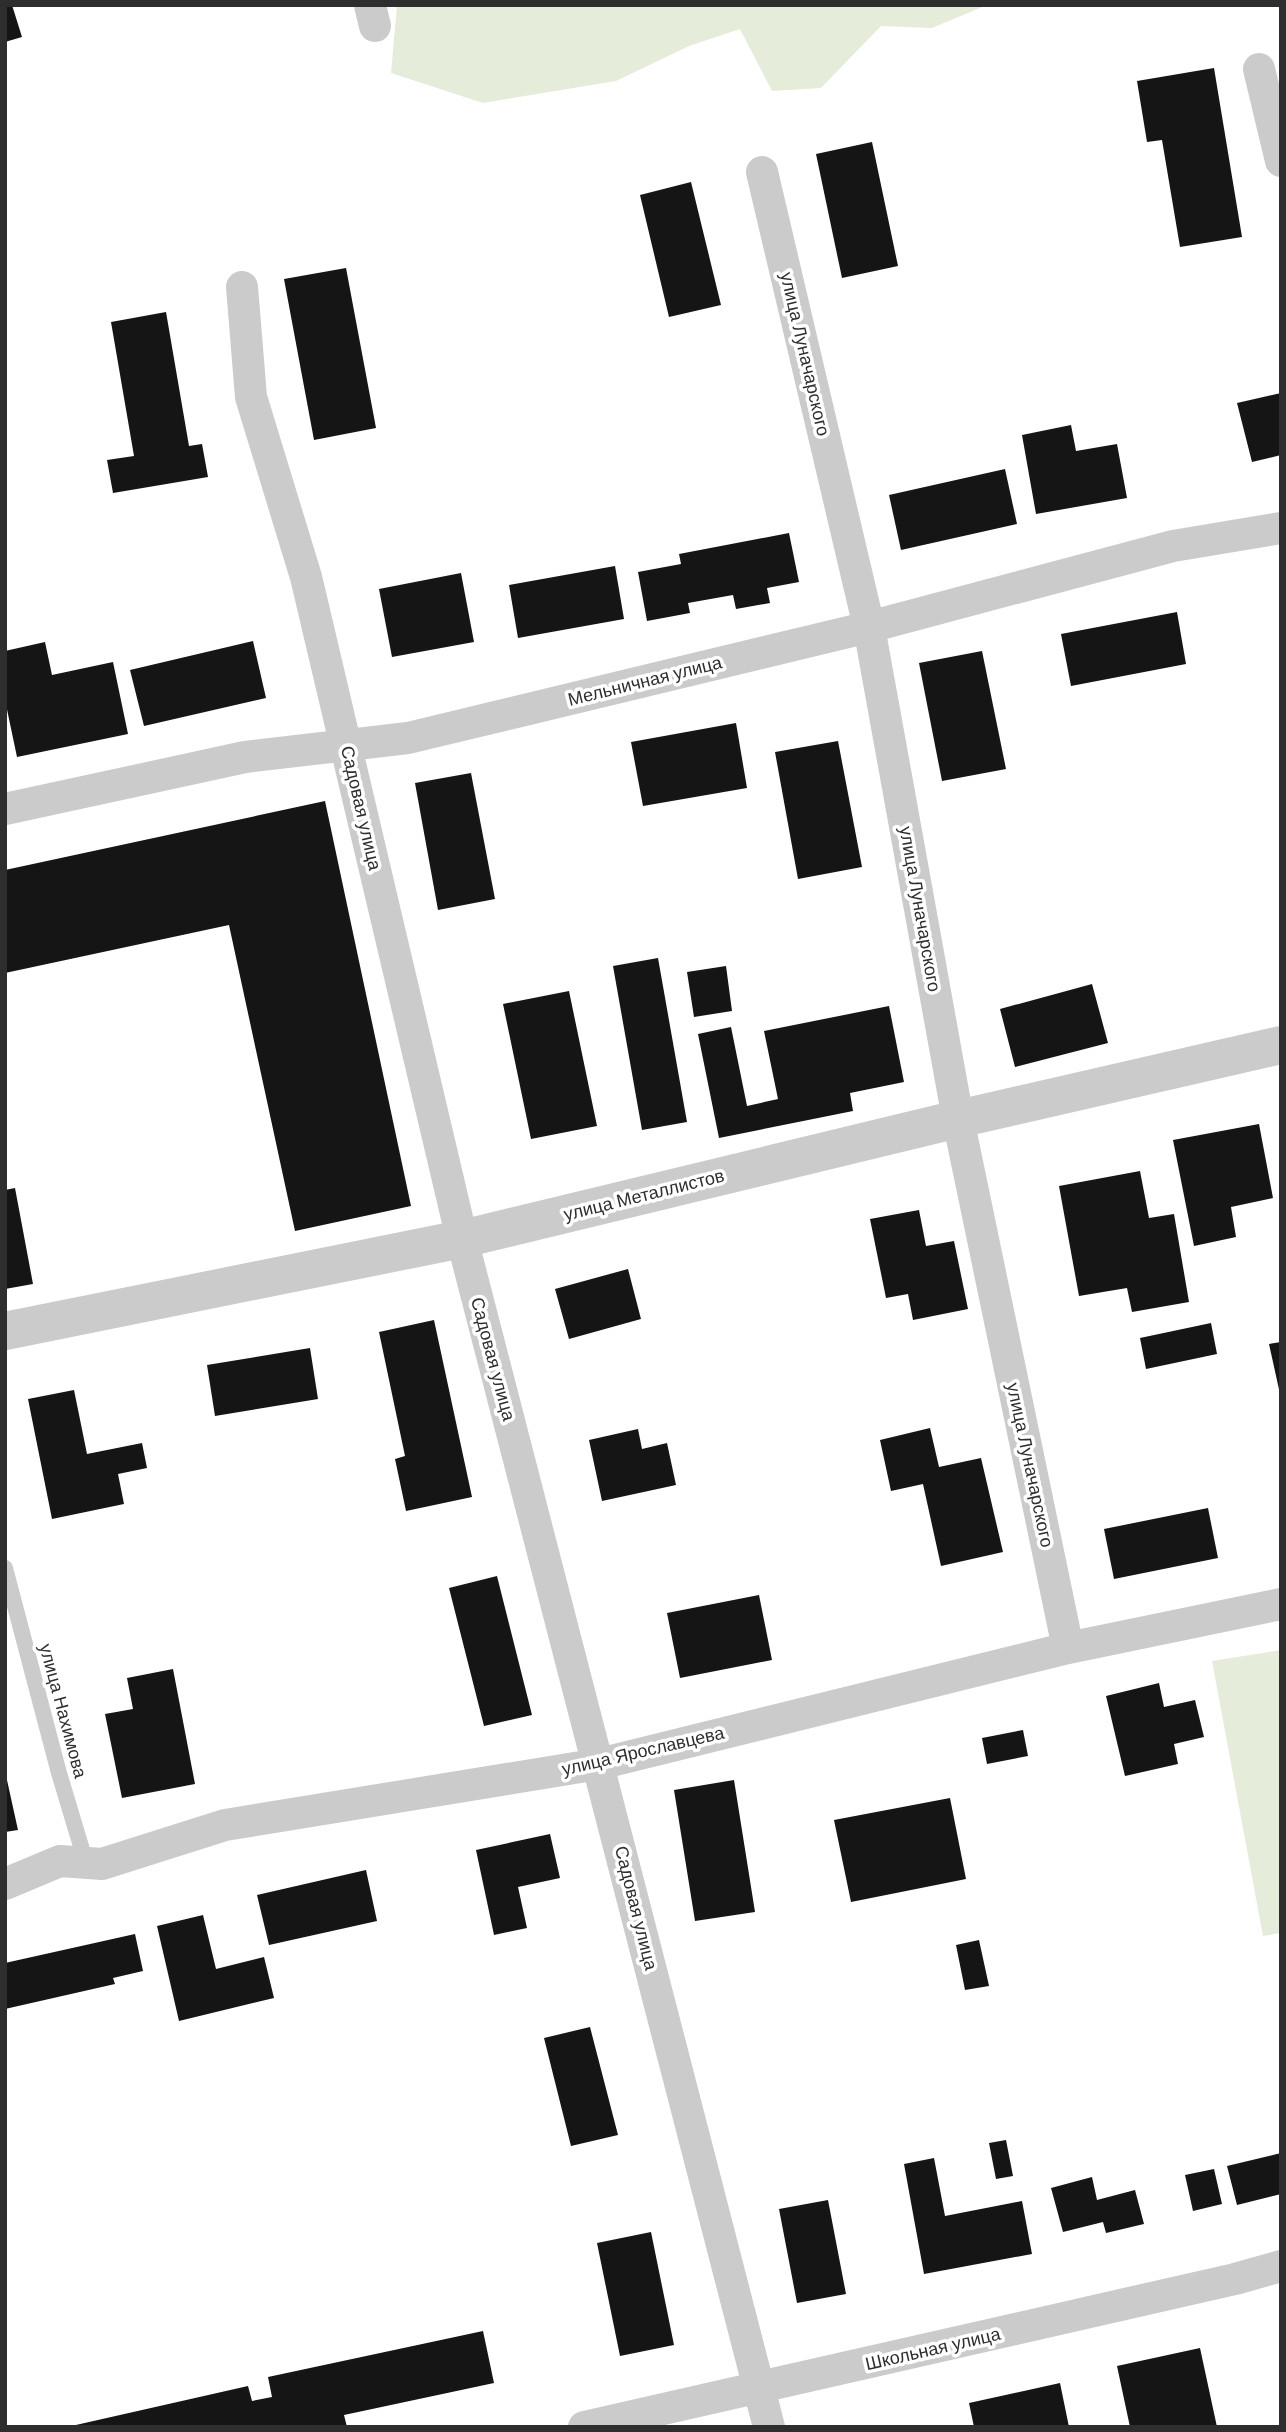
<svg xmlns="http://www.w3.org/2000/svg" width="1286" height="2432" font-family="'DM Sans',sans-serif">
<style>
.green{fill:#e6ecda}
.building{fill:#151515}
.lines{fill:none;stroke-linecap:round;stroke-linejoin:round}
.service{stroke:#cbcbcb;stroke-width:16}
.minor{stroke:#cbcbcb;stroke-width:32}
.tertiary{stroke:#cbcbcb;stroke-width:38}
.labels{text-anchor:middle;stroke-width:7;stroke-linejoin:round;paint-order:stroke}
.street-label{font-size:18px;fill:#2e2e2e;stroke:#fff}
</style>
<rect width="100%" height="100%" fill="#fff"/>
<!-- green -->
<path class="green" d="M397 5H987L932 28 881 26 821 88 772 91 740 29 689 46 616 81 483 103 391 73Z
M1281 1650V1933L1263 1936 1212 1661Z"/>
<!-- building -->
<path class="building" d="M5 5H12L22 37 5 42Z
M1214 68 1242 237 1180 247 1162 140 1147 142 1137 81Z
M872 142 898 266 842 278 816 154Z
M691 182 721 305 669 317 640 195Z
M346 268 376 428 314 440 284 279Z
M166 312 189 446 202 444 208 477 113 493 107 460 134 456 111 322Z
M1281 393V455L1252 462 1237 403Z
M1071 425 1076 451 1117 444 1127 498 1036 514 1022 435Z
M1005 469 1017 524 901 550 889 495Z
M789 533 799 582 767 588 770 603 736 609 733 595 688 603 690 613 647 621 638 572 681 564 679 554Z
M615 566 624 619 518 638 509 585Z
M461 573 474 642 392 657 379 589Z
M1177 612 1186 664 1071 686 1061 634Z
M253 641 266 698 144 726 130 670Z
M45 642 52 675 113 662 128 734 17 757 5 700V651Z
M982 651 1006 769 942 781 919 663Z
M736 723 747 788 643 806 631 742Z
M838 741 862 867 798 879 775 752Z
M471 773 495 899 438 910 415 783Z
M325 801 411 1206 295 1231 229 925 5 973V870Z
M658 958 687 1122 642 1130 613 966Z
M726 966 732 1011 694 1017 687 972Z
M1092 984 1108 1043 1015 1067 1000 1009Z
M569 991 597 1126 531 1139 503 1004Z
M889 1006 904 1082 850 1093 853 1111 719 1138 698 1034 731 1027 747 1106 778 1099 764 1031Z
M1259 1124 1273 1198 1231 1207 1236 1237 1194 1246 1173 1140Z
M1140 1171 1149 1218 1174 1214 1189 1302 1132 1312 1127 1288 1079 1296 1059 1186Z
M15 1188 33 1284 5 1289V1190Z
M919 1210 926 1246 954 1241 968 1309 913 1320 908 1294 886 1298 870 1219Z
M628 1269 641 1319 569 1339 555 1289Z
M434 1320 472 1497 406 1511 395 1459 405 1456 379 1332Z
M1211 1323 1217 1354 1146 1369 1140 1338Z
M1281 1342V1393L1280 1394 1269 1344Z
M310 1348 318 1399 215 1416 207 1365Z
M74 1390 87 1454 142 1443 147 1468 118 1474 124 1504 52 1519 28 1399Z
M930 1428 939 1467 981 1458 1003 1552 941 1566 923 1484 891 1491 880 1440Z
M638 1429 642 1449 667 1443 676 1485 602 1501 589 1440Z
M1208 1508 1218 1558 1114 1579 1104 1529Z
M497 1576 532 1715 484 1726 449 1588Z
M759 1595 772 1660 680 1678 667 1613Z
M173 1669 195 1784 122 1798 105 1714 133 1709 127 1678Z
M1159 1683 1164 1707 1195 1700 1204 1737 1174 1744 1178 1764 1125 1776 1106 1696Z
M1023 1730 1028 1756 987 1764 982 1738Z
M5 1771 18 1830 5 1832Z
M734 1780 755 1912 695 1921 674 1790Z
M950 1798 966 1879 851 1902 834 1820Z
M550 1834 560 1878 518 1887 527 1928 494 1935 476 1850Z
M366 1870 377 1921 269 1945 257 1895Z
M203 1915 216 1969 264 1957 274 1998 179 2021 157 1926Z
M135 1934 143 1971 113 1978 115 1984 5 2009V1963Z
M979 1940 989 1986 965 1990 956 1945Z
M590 2027 618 2135 571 2146 544 2038Z
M1006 2140 1013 2176 996 2179 989 2143Z
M1281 2153V2194L1237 2205 1227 2166Z
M934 2158 945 2216 1022 2201 1032 2254 924 2274 904 2164Z
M1214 2169 1222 2204 1193 2211 1185 2175Z
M1092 2177 1097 2200 1135 2190 1144 2224 1106 2233 1103 2222 1063 2232 1051 2188Z
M828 2200 846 2294 797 2303 779 2209Z
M651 2232 674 2345 620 2356 597 2243Z
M483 2331 494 2383 344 2415 347 2427H67L248 2386 252 2401 272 2397 268 2377Z
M1200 2348 1217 2427H1130L1117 2366Z
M1060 2383 1069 2427H974L969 2403Z"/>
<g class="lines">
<!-- service -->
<path class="service" d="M5 1568 59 1773 86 1863"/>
<!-- minor -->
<path class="minor" d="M370 5 375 26
M1259 69 1281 161
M762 172 869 627 958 1119 1068 1648
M242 287 251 397 306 577 462 1239 769 2427
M5 809 245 757 408 738 869 627 1173 546 1281 528
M5 1884 60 1861 102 1864 225 1825 599 1764 1068 1648 1281 1604
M584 2427 1235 2279 1281 2266"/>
<!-- tertiary -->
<path class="tertiary" d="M5 1331 462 1239 958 1119 1281 1045"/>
</g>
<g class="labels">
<!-- street labels -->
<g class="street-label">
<text transform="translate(805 354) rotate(77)" y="6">улица Луначарского</text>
<text transform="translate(645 681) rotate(-14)" y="6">Мельничная улица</text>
<text transform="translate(361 808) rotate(77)" y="6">Садовая улица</text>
<text transform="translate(920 909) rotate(80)" y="6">улица Луначарского</text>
<text transform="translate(644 1195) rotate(-14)" y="6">улица Металлистов</text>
<text transform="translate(493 1359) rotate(75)" y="6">Садовая улица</text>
<text transform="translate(1030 1465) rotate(78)" y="6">улица Луначарского</text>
<text transform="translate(63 1711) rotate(75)" y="6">улица Нахимова</text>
<text transform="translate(643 1751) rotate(-13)" y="6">улица Ярославцева</text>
<text transform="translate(636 1908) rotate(76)" y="6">Садовая улица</text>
<text transform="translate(933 2349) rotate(-13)" y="6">Школьная улица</text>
</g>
</g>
<!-- border -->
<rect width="1286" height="2432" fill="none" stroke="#2e2e2e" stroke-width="14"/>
</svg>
